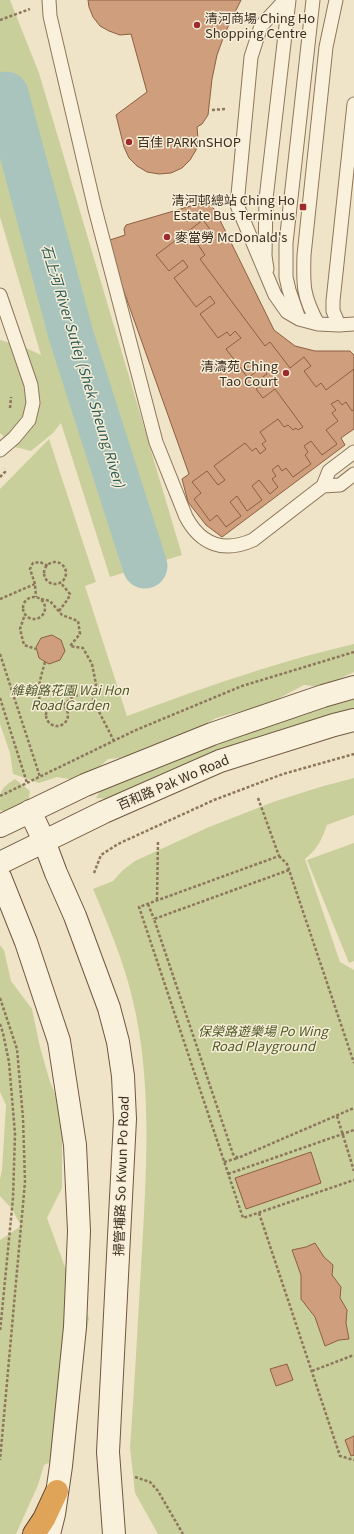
<svg xmlns="http://www.w3.org/2000/svg" width="354" height="1534" font-family="Georgia,'Noto Sans SC',serif">
<style>
.green{fill:#c9cf9b}
.lines{fill:none;stroke-linecap:round;stroke-linejoin:round}
.river{stroke:#a9c4bc;stroke-width:45}
.building{fill:#cf9f7d;stroke:#8d5f41}
.service-casing{stroke:#8d765c;stroke-width:15}
.secondary-casing{stroke:#6f573f;stroke-width:24}
.motorway-casing{stroke:#5b4430;stroke-width:24}
.path{stroke:#8d765c;stroke-width:2.5;stroke-dasharray:3 2;stroke-linecap:butt}
.service{stroke:#faf1dc;stroke-width:13}
.secondary{stroke:#faf1dc;stroke-width:22}
.motorway{stroke:#e0a458;stroke-width:22}
.poi-dot{fill:#9e2a2b;stroke:#f7eed8;stroke-width:1.5}
.labels{text-anchor:middle;stroke-width:3;stroke-linejoin:round;paint-order:stroke}
.poi-label{font-size:13px;fill:#3d2e20;stroke:#f7eed8;text-anchor:start}
.park-label{font-size:13px;font-style:italic;fill:#4d5a26;stroke:#f7eed8}
.street-label{font-size:13px;fill:#3d2e20;stroke:#f7eed8}
.water-label{font-size:14px;font-style:italic;fill:#2f5d5a;stroke:#f7eed8}
</style>
<rect width="100%" height="100%" fill="#f0e4c8"/>
<!-- green -->
<path class="green" d="M0 0H10L39 73 182 555 110 577 61 423 53 433 31 451 15 447 0 433V340L26 348 41 355 0 217Z
M49 439 96 582 85 586 127 716C202 688 276 662 354 644V672L322 687 304 685 268 704 216 718 177 742 129 757 108 759 93 773 80 781 57 777 39 783 13 774 10 753 0 724V489Z
M354 693V732H334L327 725 143 801 96 798 104 784 162 764Z
M354 778V815L327 825C321 841 318 848 305 859L340 962 354 970V1534H158L135 1493 130 1447C135 1381 138 1316 142 1250 147 1162 153 1069 128 982 119 950 106 920 93 889L113 881 122 871 135 861 209 827 273 802 320 787Z
M15 779 30 791 28 804 6 813 0 810C0 790 0 789 15 779Z
M354 843V961L349 963 307 860Z
M0 945 4 950 11 981 32 1009 40 1047 50 1082 62 1109V1188L47 1218 65 1267 89 1318 78 1379 77 1417 74 1452 44 1465 38 1485 16 1534H0V1240L21 1226 12 1209 0 1196V1179L2 1170 6 1105 0 1092Z"/>
<g class="lines">
<!-- river -->
<path class="river" d="M6 94 71 335 145 566"/>
</g>
<!-- building -->
<path class="building" d="M88 0H241L225 33 217 55 212 79 208 115 202 124 197 127 198 139 196 150 190 160 182 168 171 173 159 174 147 172 137 166 129 158 124 147 116 115 147 92 131 34 120 35 109 31 100 26 93 17 89 7Z
M201 203H208L215 210 274 330 295 346 315 351H350L354 355V429L341 438 345 445 222 537 206 525 188 502 182 479 189 474 107 244 110 240 125 235 124 229 126 225Z
M203 220 212 232 197 243 205 255 200 259 265 346 270 342 290 368 304 357 311 366 304 371 316 387 321 383 326 390 354 369V409L352 411 346 402 342 405 338 400 331 404 336 410 332 413 338 421 326 430 337 444 322 455 311 441 304 446 308 452 305 455 311 464 293 477 286 468 282 471 278 465 272 470 276 476 272 479 278 487 270 494 259 480 252 486 262 500 247 511 237 496 230 502 241 516 226 527 217 515 210 521 194 499 201 493 192 482 207 471 218 485 225 480 214 466 245 443 252 451 256 448 260 454 266 449 262 444 266 441 260 432 278 419 284 427 288 425 293 430 296 428 298 430 303 427 275 389 263 398 256 389 264 382 261 378 267 374 262 367 248 378 226 349 241 338 235 331 230 336 227 332 218 338 200 314 215 303 210 296 196 307 174 278 188 267 183 260 169 271 156 255Z
M52 635 61 640 65 651 60 660 49 664 39 658 36 647 41 638Z
M311 1152 321 1183 246 1209 235 1178Z
M315 1243 324 1257 333 1265 332 1275 341 1287 340 1298 347 1310 346 1323 349 1339 339 1340 325 1346 315 1317 301 1299V1275L292 1250 306 1247Z
M287 1364 293 1380 276 1386 270 1369Z
M354 1436V1455L351 1456 345 1440Z"/>
<g class="lines">
<!-- service casing -->
<g class="service-casing">
<path id="service" d="M49 0 50 16 53 29 95 209 156 442 186 517C201 545 224 553 253 540L323 486 340 485 354 474
M285 0 261 26 251 57 237 205 275 295 287 312 299 319 318 324 339 325 354 324
M267 269 265 256 266 199 289 0
M0 295 31 385 33 403 29 420 14 438 0 450
M299 319 289 290 286 277V243L313 0
M318 324C303 296 303 286 304 255L326 47 336 0
M339 325 333 311V301L354 104
M323 486 329 471 354 452"/>
</g>
<!-- secondary casing -->
<g class="secondary-casing">
<path id="secondary" d="M30 811 44 841 56 873 75 916 109 1008 118 1042 123 1076 125 1119 108 1452 114 1534
M0 826 85 785 212 734 323 696 354 687
M0 863 104 812 220 761 334 725 354 720
M0 877 26 942 59 1041 75 1145 79 1231 75 1327 61 1466 54 1514 49 1534"/>
</g>
<!-- motorway casing -->
<g class="motorway-casing">
<path id="motorway" d="M34 1534 44 1519 57 1491"/>
</g>
<!-- path -->
<path class="path" d="M0 20 30 9
M212 110 225 109
M10 408 11 397
M0 477 5 472 4 469
M44 573a11 11 0 1 1 22 0a11 11 0 1 1-22 0Z
M35 584 30 569 33 563 40 562 48 566
M23 608a11 11 0 1 1 22 0a11 11 0 1 1-22 0Z
M0 599 35 584 36 597
M41 599 50 601 62 615 78 621 80 634 70 646 83 648 92 664 96 684 93 700 114 741
M59 611 68 599 70 594 60 582
M24 617 20 629 24 645 36 649
M0 654 40 777
M45 662C41 677 35 692 42 707L48 710
M0 698 27 783
M46 715a11 11 0 1 1 22 0a11 11 0 1 1-22 0Z
M63 705 74 696 95 692
M0 796 136 730 242 686 354 652
M258 798 279 856 139 907 243 1218 354 1180
M279 856 287 864 354 1063
M289 870 154 919 233 1154 238 1158 354 1108
M94 873 101 855 118 844 214 800 283 774 354 754
M157 900 158 840
M148 904 154 919
M0 998 17 1049 23 1118 25 1182 0 1460
M0 1024 3 1033 9 1062 15 1134 13 1198 0 1332
M337 1116 354 1171
M224 1162 238 1158
M228 1174 354 1130
M259 1213 340 1456 354 1460
M312 1371 354 1355
M135 1477 150 1482 158 1491 183 1534"/>
<!-- service -->
<use href="#service" class="service"/>
<!-- secondary -->
<use href="#secondary" class="secondary"/>
<!-- motorway -->
<use href="#motorway" class="motorway"/>
</g>
<!-- markers -->
<g class="poi-dot">
<circle cx="197" cy="25" r="4"/>
<circle cx="129" cy="142" r="4"/>
<rect x="299" y="203" width="8" height="8" rx="2"/>
<circle cx="167" cy="237" r="4"/>
<circle cx="286" cy="373" r="4"/>
</g>
<g class="labels">
<!-- poi labels -->
<g class="poi-label">
<text x="205" y="23">清河商場 Ching Ho<tspan x="205" dy="15">Shopping Centre</tspan></text>
<text x="137" y="147">百佳 PARKnSHOP</text>
<text x="295" y="205" text-anchor="end">清河邨總站 Ching Ho<tspan x="295" dy="15">Estate Bus Terminus</tspan></text>
<text x="175" y="242">麥當勞 McDonald's</text>
<text x="278" y="371" text-anchor="end">清濤苑 Ching<tspan x="278" dy="15">Tao Court</tspan></text>
</g>
<!-- park labels -->
<g class="park-label">
<text x="70" y="695">維翰路花園 Wai Hon<tspan x="70" dy="15">Road Garden</tspan></text>
<text x="263" y="1036">保榮路遊樂場 Po Wing<tspan x="263" dy="15">Road Playground</tspan></text>
</g>
<!-- street labels -->
<g class="street-label">
<text transform="translate(173 782) rotate(-23)" y="5">百和路 Pak Wo Road</text>
<text transform="translate(121 1176) rotate(-88)" y="5">掃管埔路 So Kwun Po Road</text>
</g>
<!-- water labels -->
<g class="water-label">
<text transform="translate(83 366) rotate(73)" y="5">石上河 River Sutlej (Shek Sheung River)</text>
</g>
</g>
</svg>
